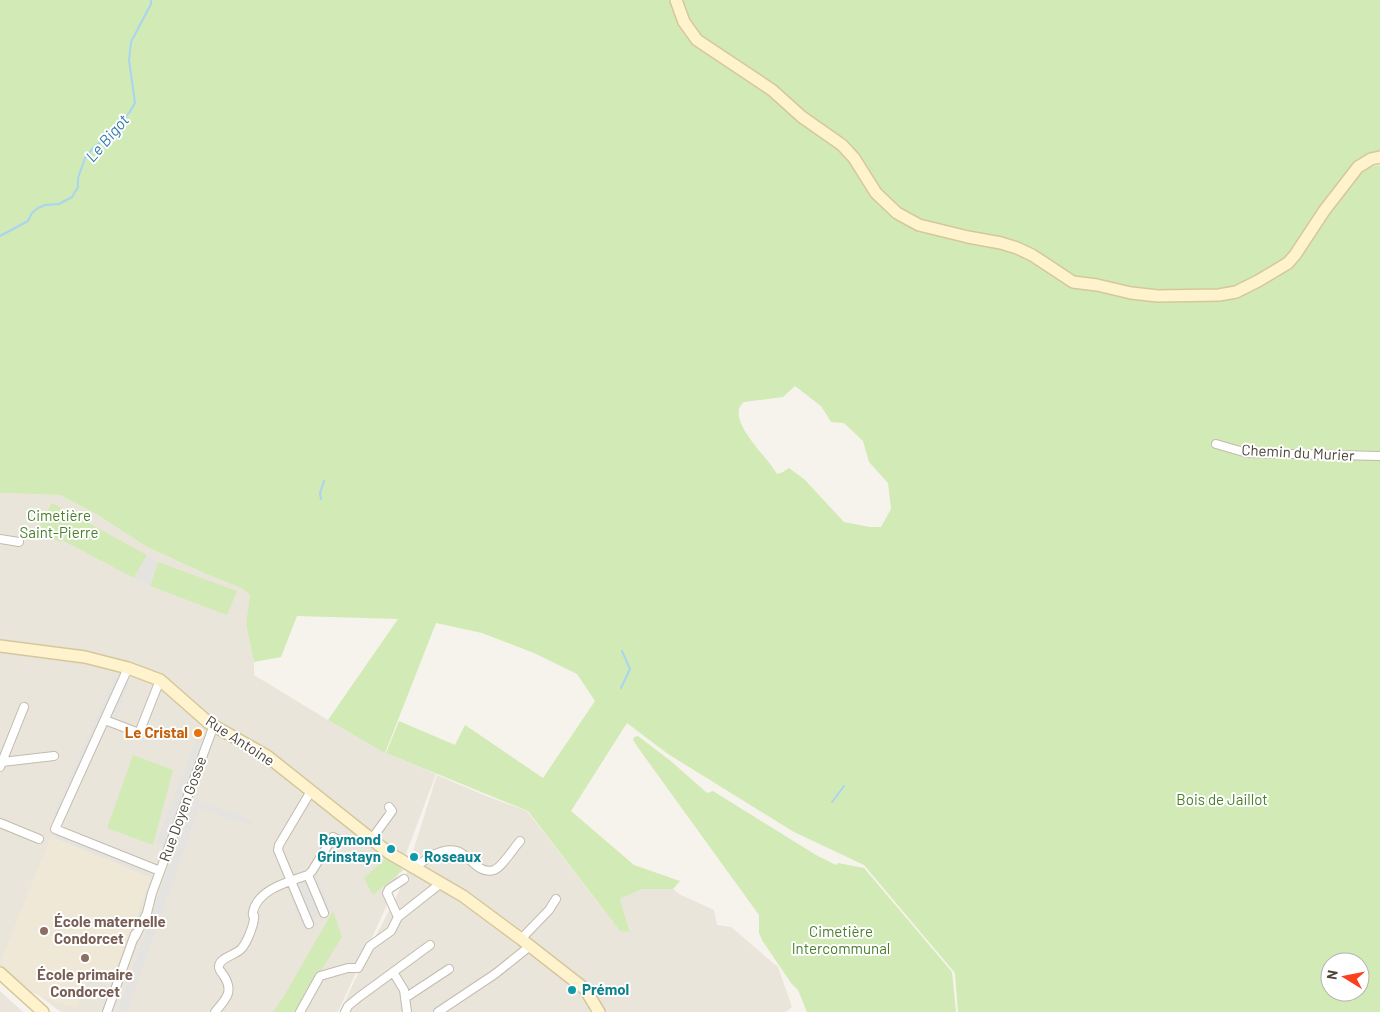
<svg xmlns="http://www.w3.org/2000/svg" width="1380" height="1012" font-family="Barlow,sans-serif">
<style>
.residential{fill:#eae5da}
.education{fill:#efe8d6}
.green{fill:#d2eab5;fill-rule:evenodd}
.parking{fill:#e5e3e0}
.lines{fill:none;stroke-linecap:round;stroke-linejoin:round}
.stream{stroke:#a9d4f2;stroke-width:2}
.street-casing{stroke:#c2bbae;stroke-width:10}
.secondary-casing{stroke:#d6c79b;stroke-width:14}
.street{stroke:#fff;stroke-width:8}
.secondary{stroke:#fff3cd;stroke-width:11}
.food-dot{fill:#e8710a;stroke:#fff;stroke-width:2}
.culture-dot{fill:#0f9aa8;stroke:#fff;stroke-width:2}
.education-dot{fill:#8d6e63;stroke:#fff;stroke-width:2}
.labels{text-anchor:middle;stroke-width:4;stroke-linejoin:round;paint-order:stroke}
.street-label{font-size:15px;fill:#4b4439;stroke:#fff}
.park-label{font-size:15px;fill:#4a7f2a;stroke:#fff}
.food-label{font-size:15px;font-weight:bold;fill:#c56008;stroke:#fff;text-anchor:end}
.culture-label{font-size:15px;font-weight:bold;fill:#0d838f;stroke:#fff;text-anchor:start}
.education-label{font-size:15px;font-weight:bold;fill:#785e54;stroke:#fff;text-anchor:start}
.water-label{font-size:16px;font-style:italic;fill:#2e7ab2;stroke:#fff}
</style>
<rect width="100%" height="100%" fill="#f6f3ec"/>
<!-- residential -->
<path class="residential" d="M0 493 60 495 96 514 147 547 206 574 241 588 251 595 246 625 254 662V675L328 720 386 753 436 774 386 907 338 1012H61L0 966Z
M437 775 486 796 527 811 620 931H630L620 899 642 889H673L679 894 714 910 717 925 731 927 778 967 792 1007 786 1012H603L592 987 511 925 410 861Z
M408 870 466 903 584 996 592 1012H340L375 937 395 900Z
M0 991 23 1012H0Z"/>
<!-- education -->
<path class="education" d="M51 836 151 878 110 985 89 977 77 1009 33 993 0 963Z"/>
<!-- green -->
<path class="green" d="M0 0H1380V153L1359 158 1369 167 1380 165V1012H958L955 973 864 865 794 832 668 754 627 723 571 811 634 865 680 881 673 889H642L620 899 630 932 620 931 528 811 386 753 399 721 455 745 465 725 543 778 595 701 577 674 534 653 482 633 436 623 385 753 328 720 398 619 297 616 281 657 254 662 246 625 250 595 241 588 206 574 147 547 96 514 60 495 0 493ZM795 386 821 406 831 422 844 423 863 441 869 462 888 483 891 509 881 527H870L844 522 804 479 789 468 783 472 777 474C769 458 723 418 744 402L783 397ZM1330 962H1360V992H1330Z
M52 503 147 555 134 578 62 540 60 542 45 535 35 533Z
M158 562 237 591 227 615 150 586Z
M638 736 672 762 707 793 713 791 816 855 836 865 838 863 864 868 952 972 956 1012H807L798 990 791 983 762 940 759 933V915L639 749 633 740 634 737Z
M133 755 173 770 153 845 107 828Z
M386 858 403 870 373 895 364 878Z
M333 911 342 937 295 1012H273L284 996Z"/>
<!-- parking -->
<path class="parking" d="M147 555 158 562 150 586 134 578Z
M115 676 122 681 60 818 54 814Z
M126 682 129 683 117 718 111 716Z
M199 730 206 734 164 847 156 844Z
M193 798 252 820 250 826 199 808 127 1012H117Z
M57 834 153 871 151 876 55 838Z
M286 855 294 874 311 868 315 871 331 910 314 917 318 925 305 931 291 899 296 897 287 876 284 877 277 860Z"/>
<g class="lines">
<!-- stream -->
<path class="stream" d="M0 236 28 221 32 213 38 208 45 205 59 204 72 197 78 187V178L85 158 94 147 105 139 111 130 123 121 129 113 135 103 129 60 131 42 151 4V0
M321 499 320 493 324 481
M621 688 630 669 622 651
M832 802 844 786"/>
<!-- street casing -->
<g class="street-casing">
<path id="street" d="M1216 444 1247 453 1380 456
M0 539 19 542
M128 668 55 829 160 871
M105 720 139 733 160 680
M2 762 54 756
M0 767 24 707
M0 823 39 839
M371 840 392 811 389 807
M415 868C425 859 442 847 457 851 470 855 478 875 494 870 502 867 513 849 520 841
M308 875 324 913
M398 917 387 893 389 889 404 879
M309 924 278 850 279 845 311 791
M135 937 147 913 152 893 214 725
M521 939 549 910 556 899
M393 972 404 990 407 1012
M405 998 449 969
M107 1012 135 934
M215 1012C226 999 234 992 224 976 222 973 218 969 219 966 220 957 237 955 242 948 247 942 253 927 254 919 255 912 252 919 253 912 258 889 288 882 308 875L312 871 333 837 337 839
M300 1012 320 976 348 968H358L370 946 391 931 398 917 436 887 439 883
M345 1012 348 1006 359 997 430 945
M438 1012 495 974 530 946"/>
</g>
<!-- secondary casing -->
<g class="secondary-casing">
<path id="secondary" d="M676 0 684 22 697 40 772 90 802 117 842 145 854 158 876 193 897 213 919 225 968 237 1001 243 1017 248 1032 255 1073 282 1097 285 1131 293 1158 296 1219 295 1236 292 1258 281 1288 263 1295 255 1324 211 1358 167 1371 159 1380 157
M0 646 85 657 128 668 160 680 209 723 267 756 389 853 463 896 521 939 585 989 599 1012
M0 973 43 1012"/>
</g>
<!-- street -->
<use href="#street" class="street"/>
<!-- secondary -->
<use href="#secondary" class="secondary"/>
</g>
<!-- markers -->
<circle class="food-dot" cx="198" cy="733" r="5"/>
<g class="culture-dot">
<circle cx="391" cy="849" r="5"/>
<circle cx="414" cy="857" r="5"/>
<circle cx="572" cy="990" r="5"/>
</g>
<g class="education-dot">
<circle cx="44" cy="931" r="5"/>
<circle cx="85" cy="958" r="5"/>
</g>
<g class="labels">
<!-- street labels -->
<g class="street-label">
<text transform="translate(1298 453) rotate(3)" y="5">Chemin du Murier</text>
<text transform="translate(240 741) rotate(33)" y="5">Rue Antoine</text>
<text transform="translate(183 809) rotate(-70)" y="5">Rue Doyen Gosse</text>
</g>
<!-- park labels -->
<g class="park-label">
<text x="59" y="521">Cimetière<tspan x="59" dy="17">Saint-Pierre</tspan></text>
<text x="1222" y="805">Bois de Jaillot</text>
<text x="841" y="937">Cimetière<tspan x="841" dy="17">Intercommunal</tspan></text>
</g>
<!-- food labels -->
<g class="food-label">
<text x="188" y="738">Le Cristal</text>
</g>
<!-- culture labels -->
<g class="culture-label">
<text x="381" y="845" text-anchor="end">Raymond<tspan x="381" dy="17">Grinstayn</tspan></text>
<text x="424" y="862">Roseaux</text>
<text x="582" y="995">Prémol</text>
</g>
<!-- education labels -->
<g class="education-label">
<text x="54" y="927">École maternelle<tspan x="54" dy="17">Condorcet</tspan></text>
<text x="85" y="980" text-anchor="middle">École primaire<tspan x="85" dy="17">Condorcet</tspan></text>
</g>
<!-- water labels -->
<g class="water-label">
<text transform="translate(107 138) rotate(-49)" y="6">Le Bigot</text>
</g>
</g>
<!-- north arrow -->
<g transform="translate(1345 977) rotate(280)"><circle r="24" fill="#ffffff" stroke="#b7b4b0"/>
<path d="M0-4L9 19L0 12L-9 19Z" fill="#fc3f1d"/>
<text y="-8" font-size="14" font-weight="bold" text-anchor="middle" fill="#4b4439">N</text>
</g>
</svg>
